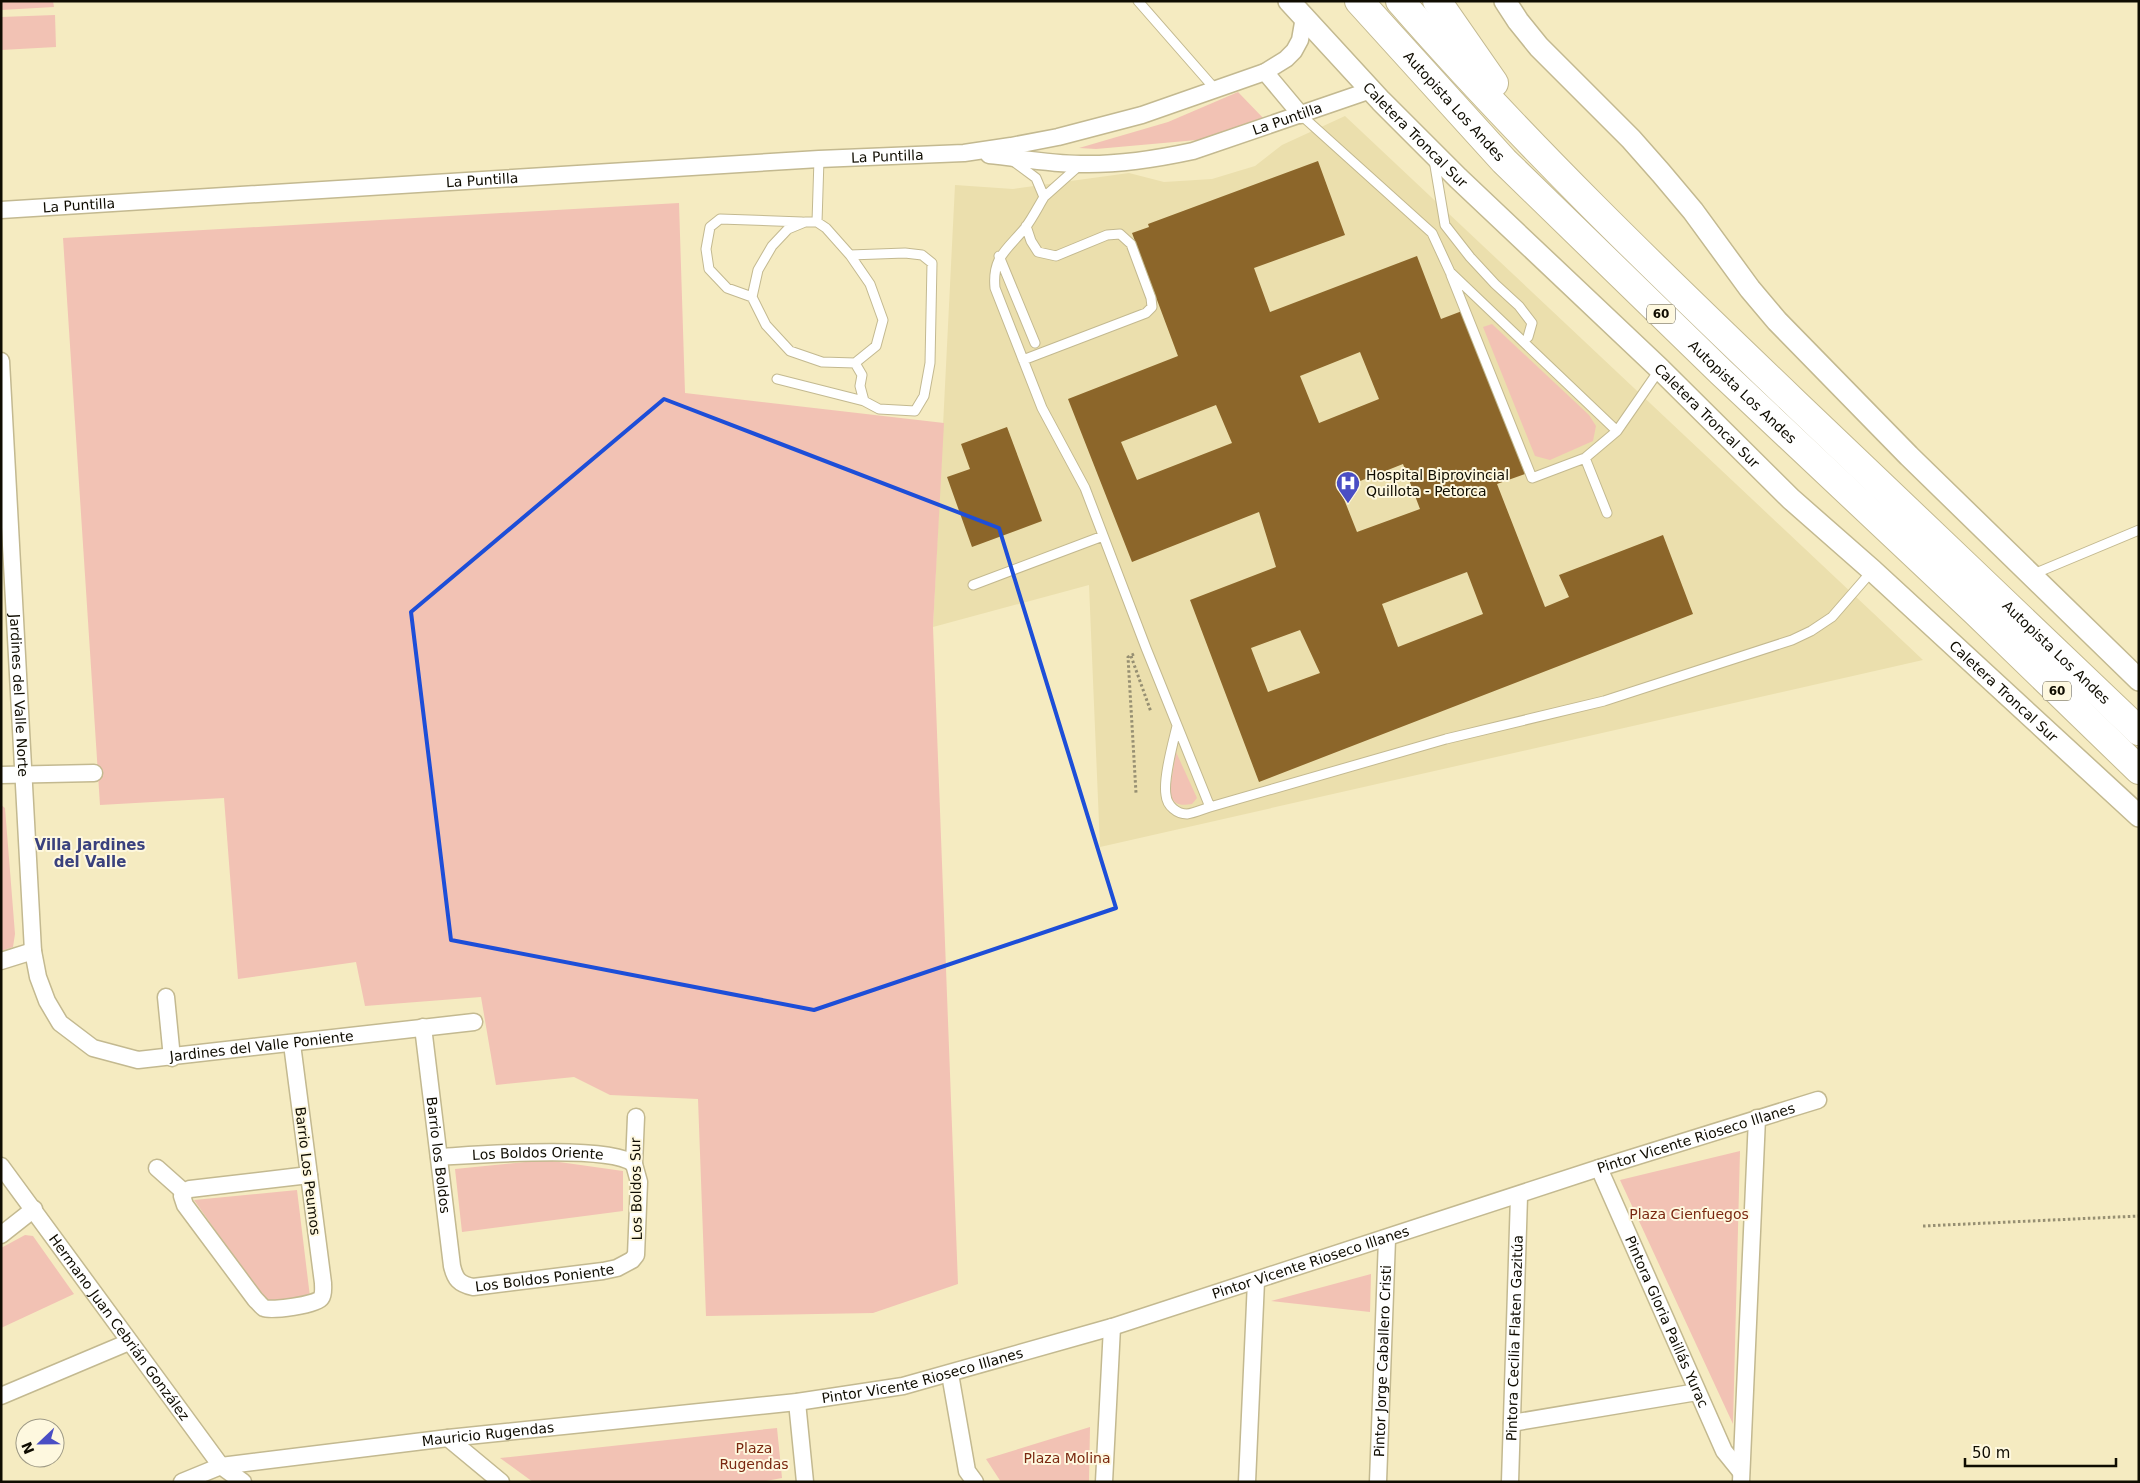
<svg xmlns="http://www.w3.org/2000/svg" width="2140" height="1483" font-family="'DejaVu Sans',sans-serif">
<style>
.built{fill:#ebdfad}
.green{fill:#f2c2b4}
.building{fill:#8c662a;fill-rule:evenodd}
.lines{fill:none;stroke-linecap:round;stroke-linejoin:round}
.service-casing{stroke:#c3b990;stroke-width:11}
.minor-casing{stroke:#c3b990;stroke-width:19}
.tertiary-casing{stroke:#c3b990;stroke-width:24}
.motorway-casing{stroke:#c3b990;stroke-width:30}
.path{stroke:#968f72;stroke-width:3;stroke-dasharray:2.5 2.5;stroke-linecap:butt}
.service{stroke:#fff;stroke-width:9}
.minor{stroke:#fff;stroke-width:16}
.tertiary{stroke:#fff;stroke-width:21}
.motorway{stroke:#fff;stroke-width:28}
.marked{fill:none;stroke:#1d4ed8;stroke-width:4;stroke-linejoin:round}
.labels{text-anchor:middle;stroke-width:4;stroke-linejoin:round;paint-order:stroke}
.shield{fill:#fef8df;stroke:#575344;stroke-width:1}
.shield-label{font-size:12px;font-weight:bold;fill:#0f0c01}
.street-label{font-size:14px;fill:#0f0c01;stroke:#fef8df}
.poi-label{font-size:14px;fill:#0f0c01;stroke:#fef8df;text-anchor:start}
.park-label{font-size:14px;fill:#7a2810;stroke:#fef8df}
.neighbourhood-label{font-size:15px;font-weight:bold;fill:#3a417d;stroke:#fef8df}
</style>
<rect width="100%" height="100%" fill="#f5ebc1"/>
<!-- built -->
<path class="built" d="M1345 116 1923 660 1100 847 1089 585 933 627 955 185 1013 189 1129 173 1164 182 1212 179 1255 166 1282 145Z"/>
<!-- green -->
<path class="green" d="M1 1H53L54 7 1 10Z
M55 15 56 47 1 50V17Z
M1238 92 1266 121 1197 140 1096 149 1079 148 1168 122Z
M679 203 685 393 944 423 933 627 958 1284 873 1313 706 1316 698 1099 610 1095 574 1077 496 1085 481 997 365 1006 356 962 238 979 224 798 100 805 63 238Z
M1492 324 1589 415 1596 426 1593 441 1550 460 1535 456 1483 327Z
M1176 752 1197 798 1192 804C1181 806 1175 805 1169 795Z
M1 805 5 808 15 934 13 947 1 951Z
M1740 1151 1733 1424 1620 1180Z
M545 1160 623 1171V1211L462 1232 455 1169Z
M297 1190 310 1297 266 1302 194 1200Z
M25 1235 33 1236 74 1294 1 1328V1248Z
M1371 1274 1370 1312 1271 1301Z
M1090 1427 1089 1482H1001L986 1459Z
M777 1428 782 1478 760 1482H533L500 1458Z"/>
<!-- building -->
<path class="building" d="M1318 161 1345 235 1254 268 1270 312 1417 256 1441 319 1462 311 1525 474 1497 484 1545 607 1569 597 1559 575 1663 535 1693 614 1259 782 1190 600 1276 567 1259 512 1132 562 1068 399 1178 356 1132 233 1149 227 1148 224ZM1360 352 1379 399 1319 423 1300 376ZM1216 405 1232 443 1137 480 1121 442ZM1403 464 1420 509 1357 532 1340 489ZM1467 572 1483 614 1398 647 1382 604ZM1300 630 1320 673 1268 692 1251 648Z
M1007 427 1042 521 972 547 947 477 970 469 961 444Z"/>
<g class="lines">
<!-- service casing -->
<g class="service-casing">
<path id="service" d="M1138 1 1215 89
M1301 115 1432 233 1450 272 1617 431
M1434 160 1445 225 1470 257 1495 284 1519 306 1532 323 1528 337
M1013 161 1036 178 1044 197C1038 207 1032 219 1025 228 1007 250 992 257 995 288L1042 408 1085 488 1146 648 1210 807 1446 739 1604 701 1792 640 1811 631 1832 617 1872 571
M1044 197 1081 164
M805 222H817L826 228 850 255 870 284 883 320 876 346 855 363 822 362 790 351 766 325 752 297 758 270 772 246 788 229Z
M817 222 819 159
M850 255 905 253 922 255 932 263 930 363 924 396 915 411 879 409 864 401 860 386 862 375 855 363
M999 256 1035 343
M1451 275 1532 478 1585 458 1617 431 1660 369
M752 297 727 288 709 269 706 249 710 227 720 219 802 222
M1023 360 1146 313 1152 307 1151 298 1131 244 1120 234 1107 235 1056 256 1038 252 1031 241 1026 226
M777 379 864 401
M1585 458 1607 513
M2031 575 2139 530
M973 585 1103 536
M1177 726C1173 743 1163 779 1166 795 1167 806 1177 814 1187 814 1195 813 1203 809 1210 807"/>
</g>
<!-- minor casing -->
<g class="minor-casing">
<g id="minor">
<path d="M1265 72 1301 115"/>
<path id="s1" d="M989 155C1019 158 1050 164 1081 164 1119 165 1156 159 1193 151L1371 90"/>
<path id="s2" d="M1 210 819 159 964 153 1011 146 1058 137 1142 115 1265 72 1286 59 1294 51 1300 40 1304 17"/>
<path id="s3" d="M1 361 33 951 38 977 47 1001 60 1023 93 1048 138 1060 474 1022"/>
<path d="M1 775 94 773"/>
<path d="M1 961 33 951"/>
<path d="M166 997 172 1058"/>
<path id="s4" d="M423 1027 452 1266C455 1279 459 1284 473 1287L603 1271 617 1268 632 1260 636 1255 639 1182 634 1164 636 1117"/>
<path id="s5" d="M439 1157C475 1155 609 1144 634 1164"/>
<path id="s6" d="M1 1166 221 1466 243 1482"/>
<path d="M157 1168 184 1192"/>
<path id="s7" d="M1599 1168 1724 1451 1741 1472"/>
<path d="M184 1192 182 1196 185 1205 255 1299C258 1302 261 1306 264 1308 271 1311 317 1305 321 1298 324 1294 323 1288 323 1283L292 1044"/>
<path d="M184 1192 190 1189 309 1175"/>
<path d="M1 1235 34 1209"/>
<path d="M950 1374 967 1471 975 1482"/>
<path d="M1 1396 129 1342"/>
<path d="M797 1402 805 1482"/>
<path d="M1512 1423 1697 1392"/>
<path d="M448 1438 501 1482"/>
<path id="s8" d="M182 1482 221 1466 448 1438 797 1402 903 1386 1112 1327 1599 1168 1818 1100"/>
<path d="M1104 1482 1112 1327"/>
<path d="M1247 1482 1256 1281"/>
<path id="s9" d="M1378 1482 1387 1239"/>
<path id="s10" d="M1510 1482 1519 1196"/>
<path d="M1741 1482 1757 1118"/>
</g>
</g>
<!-- tertiary casing -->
<g class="tertiary-casing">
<g id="tertiary">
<path id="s11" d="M1289 1 1381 101 1458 178 1660 369 1791 499 1873 571 2139 816"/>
<path d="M1505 1 1518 21 1539 47 1631 139 1661 173 1693 211 1750 289 1777 321 1909 456 2139 680"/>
</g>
</g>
<!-- motorway casing -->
<g class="motorway-casing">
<g id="motorway">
<path id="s12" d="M1359 1 1504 161 1721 372 1976 612 2139 770"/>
<path id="s13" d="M1400 1C1524 143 1659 273 1795 403 1910 512 2024 622 2139 731"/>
<path d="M1437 1 1494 83"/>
</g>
</g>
<!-- path -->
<path class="path" d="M1134 654 1128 657 1136 793
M1131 656 1151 712
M1923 1226 2139 1216"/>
<!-- service -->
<use href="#service" class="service"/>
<!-- minor -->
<use href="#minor" class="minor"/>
<!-- tertiary -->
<use href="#tertiary" class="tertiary"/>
<!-- motorway -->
<use href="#motorway" class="motorway"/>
</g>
<!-- marked area -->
<path class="marked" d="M664 399 999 528 1116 908 814 1010 451 940 411 612Z"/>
<!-- icons -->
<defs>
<g id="hospital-pin" transform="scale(1.25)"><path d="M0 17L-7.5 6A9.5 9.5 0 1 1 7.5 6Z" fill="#4a4ec4" stroke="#fef8df"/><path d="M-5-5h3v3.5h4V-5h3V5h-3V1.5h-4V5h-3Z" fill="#fff"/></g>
</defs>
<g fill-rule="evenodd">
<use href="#hospital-pin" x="1348" y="483"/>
</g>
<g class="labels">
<!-- shield labels -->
<g class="shield">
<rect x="1647" y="304.5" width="28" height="19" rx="4"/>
<rect x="2043" y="681.5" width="28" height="19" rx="4"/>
</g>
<g class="shield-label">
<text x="1661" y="318">60</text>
<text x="2057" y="695">60</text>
</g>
<!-- street labels -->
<g class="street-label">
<text dy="5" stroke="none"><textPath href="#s12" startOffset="142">Autopista Los Andes</textPath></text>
<text dy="5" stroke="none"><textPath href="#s1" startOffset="305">La Puntilla</textPath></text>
<text dy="5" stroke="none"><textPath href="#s11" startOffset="184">Caletera Troncal Sur</textPath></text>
<text dy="5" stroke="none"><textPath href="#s2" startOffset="888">La Puntilla</textPath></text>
<text dy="5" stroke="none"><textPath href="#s2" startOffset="482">La Puntilla</textPath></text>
<text dy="5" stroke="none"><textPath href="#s2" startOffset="78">La Puntilla</textPath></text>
<text dy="5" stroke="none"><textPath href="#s12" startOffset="548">Autopista Los Andes</textPath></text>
<text dy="5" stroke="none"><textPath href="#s11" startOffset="589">Caletera Troncal Sur</textPath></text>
<text dy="5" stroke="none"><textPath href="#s13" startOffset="925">Autopista Los Andes</textPath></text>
<text dy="5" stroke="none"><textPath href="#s11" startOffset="994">Caletera Troncal Sur</textPath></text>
<text dy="5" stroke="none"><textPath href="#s3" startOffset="335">Jardines del Valle Norte</textPath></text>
<text dy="5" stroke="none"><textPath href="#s3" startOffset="881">Jardines del Valle Poniente</textPath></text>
<text dy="5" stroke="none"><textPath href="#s8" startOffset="1560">Pintor Vicente Rioseco Illanes</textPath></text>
<text dy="5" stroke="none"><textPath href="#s4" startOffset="129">Barrio los Boldos</textPath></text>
<text dy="5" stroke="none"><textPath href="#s5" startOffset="99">Los Boldos Oriente</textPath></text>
<text transform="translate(308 1171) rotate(83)" y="5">Barrio Los Peumos</text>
<text transform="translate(636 1189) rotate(-91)" y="5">Los Boldos Sur</text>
<text dy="5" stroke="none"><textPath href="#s8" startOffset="1155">Pintor Vicente Rioseco Illanes</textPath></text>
<text dy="5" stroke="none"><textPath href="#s4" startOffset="345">Los Boldos Poniente</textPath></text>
<text dy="5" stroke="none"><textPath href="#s7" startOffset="168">Pintora Gloria Paillás Yurac</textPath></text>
<text dy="5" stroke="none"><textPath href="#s6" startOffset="200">Hermano Juan Cebrián González</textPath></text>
<text dy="5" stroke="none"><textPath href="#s10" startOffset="144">Pintora Cecilia Flaten Gazitúa</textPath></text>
<text dy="5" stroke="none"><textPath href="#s9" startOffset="121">Pintor Jorge Caballero Cristi</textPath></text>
<text dy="5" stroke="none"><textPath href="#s8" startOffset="750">Pintor Vicente Rioseco Illanes</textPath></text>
<text dy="5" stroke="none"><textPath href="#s8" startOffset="311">Mauricio Rugendas</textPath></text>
</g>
<!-- poi labels -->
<g class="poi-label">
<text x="1366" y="480">Hospital Biprovincial<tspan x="1366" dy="16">Quillota - Petorca</tspan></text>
</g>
<!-- park labels -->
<g class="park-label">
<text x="1689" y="1219">Plaza Cienfuegos</text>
<text x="754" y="1453">Plaza<tspan x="754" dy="16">Rugendas</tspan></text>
<text x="1067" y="1463">Plaza Molina</text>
</g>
<!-- neighbourhood labels -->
<g class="neighbourhood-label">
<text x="90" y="850">Villa Jardines<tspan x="90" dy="17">del Valle</tspan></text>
</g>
</g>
<!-- border -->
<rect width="2140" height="1483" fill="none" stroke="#0f0c01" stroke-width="5"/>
<!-- north arrow -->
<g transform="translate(40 1443) rotate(248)"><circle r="24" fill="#fef8df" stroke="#9e9a86"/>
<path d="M0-4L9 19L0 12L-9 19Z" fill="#4a4ec4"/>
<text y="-8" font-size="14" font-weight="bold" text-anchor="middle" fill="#0f0c01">N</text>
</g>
<!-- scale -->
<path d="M1965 1458v8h151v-8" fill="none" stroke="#0f0c01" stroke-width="2.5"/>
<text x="1972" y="1458" font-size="15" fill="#0f0c01" stroke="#fef8df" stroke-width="4" paint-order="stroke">50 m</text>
</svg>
